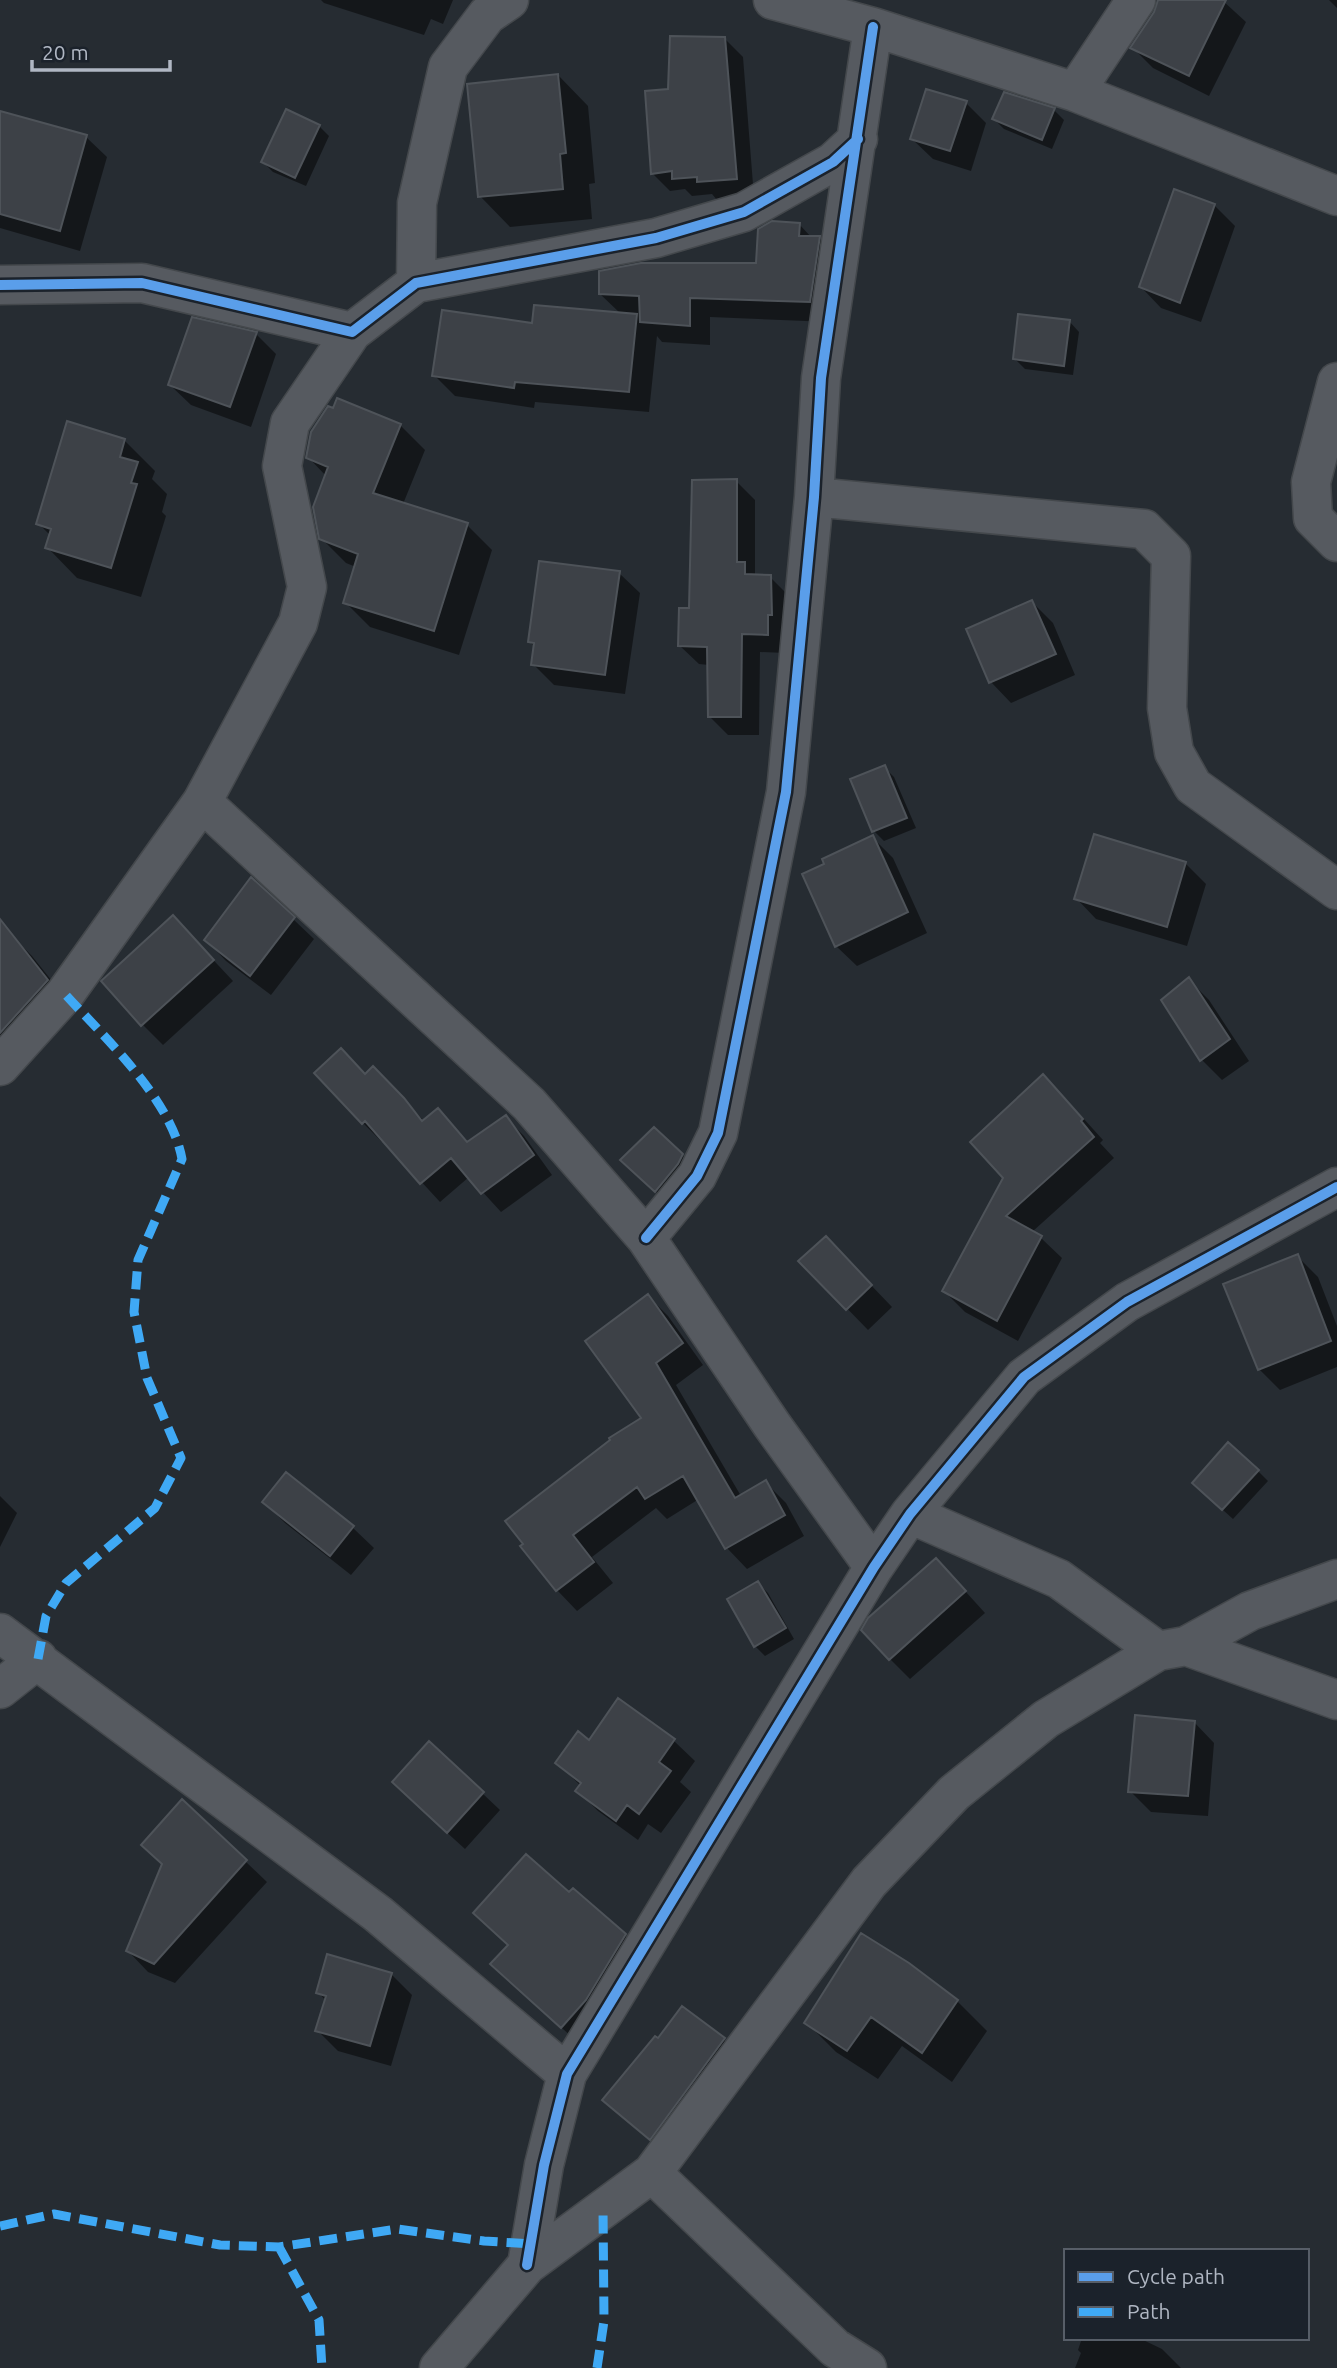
<svg xmlns="http://www.w3.org/2000/svg" width="1337" height="2368" font-family="Ubuntu,sans-serif">
<style>
.shadow{fill:#0007}
.building{fill:#3d4147;stroke:#4e5359;stroke-width:2}
.lines{fill:none;stroke-linecap:round;stroke-linejoin:round}
.minor-casing{stroke:#44484c;stroke-width:41}
.minor{stroke:#565a60;stroke-width:38}
.quiet{stroke:#3fa9f5;stroke-width:9;stroke-dasharray:18 9;stroke-linecap:butt}
.cycleway-casing{stroke:#1b222b;stroke-width:15}
.cycleway{stroke:#5a9eea;stroke-width:10}
</style>
<rect width="100%" height="100%" fill="#262c32"/>
<!-- shadow -->
<path class="shadow" d="M321 0H453L443 24 431 19 424 35 324 3Z
M1159 0H1222L1246 22 1209 96 1153 68 1133 48 1156 12Z
M1329 0H1337V8Z
M725 39 743 57 754 197 717 200 712 194 692 196 685 189 670 191 652 173 670 91Z
M558 75 588 106 595 183 589 184 592 219 510 227 480 196Z
M966 103 986 123 971 171 933 159 912 139Z
M1054 110 1064 120 1052 149 1004 129 994 119Z
M0 113 86 137 107 157 80 251 0 228Z
M319 126 329 136 306 186 273 172 263 162Z
M1175 191 1215 206 1235 226 1201 322 1161 308 1141 287Z
M799 224 812 238H819L840 258 830 322 710 317V345L662 342 657 336 649 412 535 402 534 408 455 396 434 375 534 325 621 314 600 294 758 265Z
M1069 321 1079 332 1073 375 1025 369 1015 359Z
M256 334 276 354 251 427 191 405 170 385Z
M68 423 125 441 155 471 152 479 167 494 162 512 166 516 141 597 77 578 47 547 51 536 38 523Z
M400 425 425 450 403 504 467 525 492 550 459 655 370 627 345 602 356 567 346 563 321 538 326 476 308 457Z
M736 481 755 500V574L770 577 789 596 786 653 760 652 759 735H728L709 716V665L699 664 680 646Z
M619 573 640 593 625 694 554 685 533 664 535 647 530 642Z
M1032 602 1053 623 1075 675 1011 703 991 682Z
M884 767 894 777 916 828 884 841 874 831Z
M872 837 893 858 927 933 857 966 836 946Z
M1185 863 1206 884 1187 946 1096 919 1076 898Z
M173 917 233 981 163 1045 143 1025Z
M293 919 314 939 271 995 226 961 206 940Z
M12 936 32 956 68 1001 0 1075V945Z
M1189 980 1209 1000 1249 1061 1222 1080 1202 1060Z
M365 1076 392 1087 425 1122 438 1110 469 1143 505 1117 524 1136 552 1175 501 1212 469 1177 440 1202 383 1140 382 1142 363 1123Z
M1064 1097 1103 1140 1100 1143 1114 1158 1032 1232 1041 1238 1062 1258 1018 1341 965 1312 944 1291 1005 1178Z
M682 1155 703 1176 677 1211 643 1180Z
M1297 1256 1318 1277 1337 1326V1367L1280 1390 1259 1369Z
M846 1259 892 1307 868 1330 801 1261Z
M648 1296 668 1316 703 1365 676 1385 741 1496 765 1482 786 1503 804 1536 747 1569 727 1548 699 1499 667 1519 656 1508 592 1557 613 1583 577 1611 557 1590 523 1546 643 1419Z
M1258 1471 1268 1481 1233 1519 1204 1493Z
M286 1474 353 1528 374 1548 351 1575 285 1523 264 1502Z
M0 1496 17 1513 0 1547Z
M956 1581 985 1613 910 1679 890 1659Z
M758 1583 768 1593 794 1639 765 1656 755 1646Z
M619 1700 674 1741 695 1761 680 1782 691 1792 661 1833 648 1824 638 1840 598 1811 578 1791 581 1786 557 1763 589 1742Z
M1194 1722 1214 1743 1208 1816 1151 1812 1130 1791Z
M482 1793 500 1810 465 1849 411 1800Z
M183 1802 267 1882 175 1983 148 1972 128 1951 164 1865Z
M569 1895 625 1935 646 1956 583 2047 513 1984Z
M908 1964 957 2001 987 2031 952 2082 902 2046 878 2079 836 2052 806 2022Z
M391 1974 412 1995 391 2066 338 2051 317 2030 326 2001 318 1992Z
M683 2008 724 2040 741 2057 668 2155 604 2100 658 2041Z
M1082 2338H1139L1162 2349 1181 2368H1075L1081 2353 1078 2350Z"/>
<!-- building -->
<path class="building" d="M1158 0H1226L1189 76 1130 48 1154 12Z
M670 36 725 37 737 179 697 182V177L672 179V171L651 174 645 91 668 89Z
M558 74 566 153 560 154 563 189 478 197 467 84Z
M926 89 967 101 950 151 910 139Z
M1004 92 1055 108 1042 140 992 119Z
M286 109 320 125 295 178 261 162Z
M0 111 87 135 60 231 0 214Z
M1174 189 1215 204 1180 303 1139 287Z
M772 221 800 223 799 236H820L810 302 690 298V326L640 322 639 296 599 294V271L641 263H756L758 229Z
M534 305 637 314 629 392 515 382 514 388 432 376 442 310 532 323Z
M1018 314 1070 320 1064 366 1013 359Z
M192 317 257 332 230 407 168 385Z
M337 398 401 424 373 493 468 523 434 631 343 603 358 554 319 539 313 507 328 467 306 458 311 432 328 406 333 408Z
M67 421 125 439 120 457 138 462 131 483 137 484 111 568 45 548 51 529 36 524Z
M737 479V562H745V574L771 575 772 615H768V635L742 634 741 717H708L707 647 678 646 679 608H689L692 480Z
M539 561 620 571 605 675 531 665 534 643 528 642Z
M1032 600 1056 654 989 683 966 629Z
M885 765 907 818 872 832 850 779Z
M1094 834 1186 862 1167 927 1074 899Z
M873 835 908 912 835 947 802 874 824 864 822 859Z
M251 877 295 917 250 976 204 940Z
M173 915 214 960 141 1026 101 981Z
M0 919 48 980 0 1033Z
M1189 977 1230 1039 1200 1061 1161 1000Z
M341 1048 365 1074 373 1066 404 1098 422 1121 438 1108 467 1142 506 1115 534 1155 481 1194 451 1158 420 1184 365 1121 362 1124 314 1073Z
M1043 1074 1083 1119 1081 1121 1094 1137 1006 1216 1042 1236 997 1321 942 1291 1003 1178 970 1142Z
M654 1127 683 1154 678 1164 655 1192 620 1160Z
M826 1236 872 1285 846 1310 798 1261Z
M1298 1254 1331 1341 1258 1370 1223 1284Z
M648 1294 683 1343 656 1363 735 1498 766 1480 785 1515 725 1549 683 1476 645 1499 637 1487 573 1535 594 1562 556 1591 520 1546 523 1544 505 1521 610 1440 609 1438 641 1418 585 1341Z
M1228 1442 1259 1470 1222 1510 1192 1483Z
M286 1472 354 1526 330 1556 262 1502Z
M936 1558 966 1591 889 1660 861 1630 868 1618Z
M758 1581 786 1628 754 1647 727 1599Z
M618 1698 675 1739 659 1762 671 1771 639 1814 627 1805 616 1821 575 1791 581 1783 555 1763 578 1731 589 1740Z
M1135 1715 1195 1721 1188 1796 1128 1792Z
M429 1741 484 1792 447 1833 392 1782Z
M182 1799 247 1860 154 1964 126 1951 162 1864 141 1845Z
M526 1854 569 1892 573 1888 626 1934 586 2000 561 2028 490 1964 508 1945 473 1913Z
M861 1933 909 1963 958 2000 922 2053 871 2017 847 2051 804 2023Z
M327 1954 392 1973 370 2046 315 2031 326 1996 316 1993Z
M682 2006 725 2038 650 2140 602 2100 655 2036 658 2038Z"/>
<g class="lines">
<!-- minor casing -->
<g class="minor-casing">
<path id="minor" d="M773 0 873 27 1075 92 1337 196
M1075 92 1136 0
M416 283 417 203 448 67 487 15 509 0
M0 285 142 283 352 332 416 283 656 238 744 212 833 162 858 139
M1337 382 1311 482 1313 518 1337 542
M814 497 1144 529 1171 556 1167 708 1174 752 1193 786 1337 890
M202 802 529 1104 646 1238 772 1425 874 1567
M0 1066 65 994 202 802 298 623 307 587 282 466 290 423 352 332
M646 1238 697 1176 718 1133 786 792 814 497 821 378 873 27
M910 1514 1059 1579 1158 1651
M0 1633 378 1914 567 2074
M1186 1646 1250 1611 1337 1579
M0 1689 38 1659
M652 2173 835 2348 867 2368
M527 2265 544 2165 567 2074 874 1567 910 1514 1024 1377 1127 1302 1337 1187
M439 2368 527 2265 652 2173 869 1882 954 1793 1046 1719 1158 1651 1186 1646 1337 1700"/>
</g>
<!-- minor -->
<use href="#minor" class="minor"/>
<!-- quiet -->
<path class="quiet" d="M38 1659 46 1616 66 1583 155 1508 181 1458 147 1378 134 1312 138 1260 182 1159C171 1099 106 1039 65 994
M0 2226 54 2214 220 2245 279 2247 397 2229 484 2241 531 2244
M279 2247 319 2320 322 2368
M597 2368 604 2321 603 2208"/>
<!-- cycleway casing -->
<g class="cycleway-casing">
<path id="cycleway" d="M0 285 142 283 352 332 416 283 656 238 744 212 833 162 858 139
M646 1238 697 1176 718 1133 786 792 814 497 821 378 873 27
M527 2265 544 2165 567 2074 874 1567 910 1514 1024 1377 1127 1302 1337 1187"/>
</g>
<!-- cycleway -->
<use href="#cycleway" class="cycleway"/>
</g>
<!-- legend -->
<rect x="1064" y="2249" width="245" height="91" fill="#1b222b" stroke="#575e68" stroke-width="2"/>
<rect x="1078" y="2272" width="35" height="10" fill="#5a9eea" stroke="#575e68" stroke-width="2"/>
<text x="1127" y="2284" font-size="21" fill="#b0b7c3">Cycle path</text>
<rect x="1078" y="2307" width="35" height="10" fill="#3fa9f5" stroke="#575e68" stroke-width="2"/>
<text x="1127" y="2319" font-size="21" fill="#b0b7c3">Path</text>
<!-- scale -->
<path d="M32 60v10h138v-10" fill="none" stroke="#b0b7c3" stroke-width="3.5"/>
<text x="42" y="60" font-size="21" fill="#b0b7c3" stroke="#1b222b" stroke-width="5" paint-order="stroke">20 m</text>
</svg>
